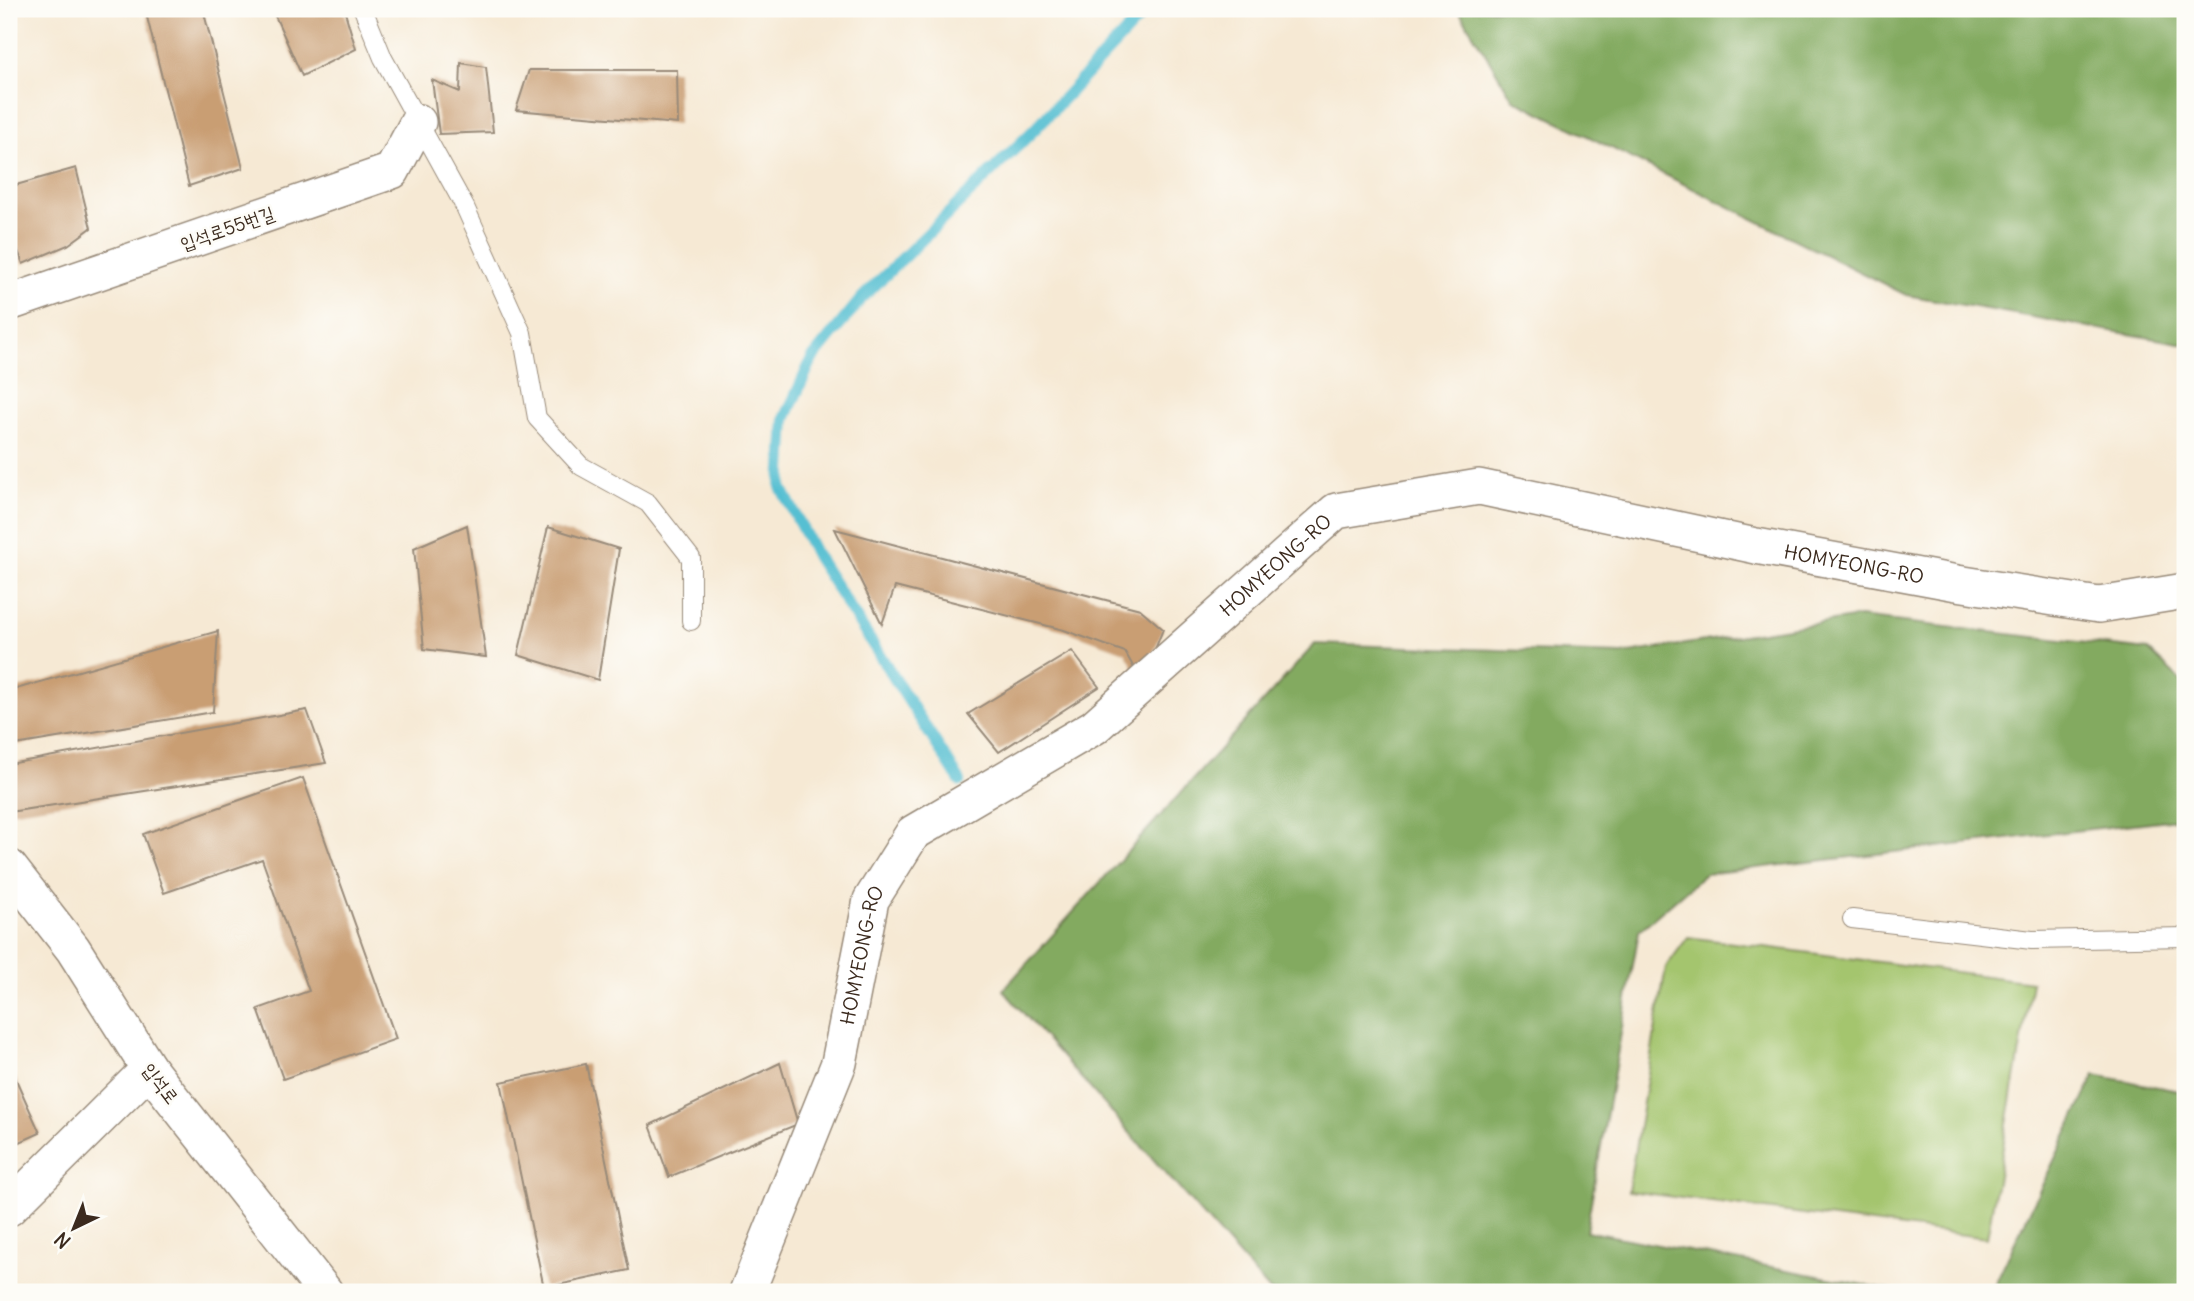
<svg xmlns="http://www.w3.org/2000/svg" width="2194" height="1301" font-family="Delius,'Poor Story',sans-serif">
<style>
.green{fill:#a4c56e;stroke:#707846;stroke-width:2}
.forest{fill:#83aa61;stroke:#5f6a40;stroke-width:2}
.lines{fill:none;stroke-linecap:round;stroke-linejoin:round}
.stream{stroke:#56bfd2;stroke-width:12}
.building{fill:#c99e73}
.lane-casing{stroke:#988a79;stroke-width:20}
.street-casing{stroke:#988a79;stroke-width:38}
.lane{stroke:#fff;stroke-width:18}
.street{stroke:#fff;stroke-width:35}
.labels{text-anchor:middle;stroke-width:5;stroke-linejoin:round;paint-order:stroke}
.street-label{font-size:19px;fill:#3b2a1e;stroke:#fdfcf7}
</style>
<rect width="100%" height="100%" fill="#fdfcf7"/>
<filter id="ink" filterUnits="userSpaceOnUse"><feTurbulence type="fractalNoise" baseFrequency=".0143" numOctaves="2"/><feDisplacementMap in="SourceGraphic" scale="14" xChannelSelector="R" yChannelSelector="G"/><feConvolveMatrix kernelMatrix="1 2 1 2 8 2 1 2 1" color-interpolation-filters="sRGB"/></filter>
<filter id="wash" filterUnits="userSpaceOnUse"><feTurbulence type="fractalNoise" baseFrequency=".00686" numOctaves="4" result="noise"/><feDisplacementMap in="SourceGraphic" scale="28" xChannelSelector="R" yChannelSelector="G"/><feGaussianBlur stdDeviation="1.57" result="paint"/><feColorMatrix in="noise" values="0 0 0 0 0 0 0 0 0 0 0 0 0 0 0 0 0 1.4 0 .05"/><feComposite in="paint" operator="in"/></filter>
<g filter="url(#wash)">
<rect width="100%" height="100%" fill="#f6e9d4"/>
<!-- green -->
<path class="green" d="M1688 937 2032 982 1987 1238 1628 1191 1666 967Z"/>
<!-- forest -->
<path class="forest" d="M1458 9H2185V344L1906 295 1513 99Z
M1859 617 2148 650 2185 685V818L1705 874 1639 931 1586 1231 1901 1292H1271L1003 990 1315 644 1622 654Z
M2095 1075 2185 1092V1292H1991Z"/>
<g class="lines">
<!-- stream -->
<path class="stream" d="M960 781 817 557 781 487 785 419 812 359 862 298 1035 129 1138 19 1145 9"/>
</g>
<g id="blocks">
<!-- building -->
<path class="building" d="M145 9H203L243 168 189 186Z
M272 9H344L356 49 302 76Z
M461 63 486 67 493 132 439 134 432 80 460 92Z
M529 70H677L678 124 516 110Z
M76 168 91 228 68 245 23 264 9 226V187Z
M467 525 486 657 424 649 414 548Z
M548 527 619 549 598 680 518 655Z
M835 529 1140 609 1163 629 1142 682 1125 652 1064 630 895 587 882 624Z
M218 631 213 712 9 746V691Z
M1072 651 1099 687 999 752 968 714Z
M307 710 326 763 9 812V764Z
M303 778 396 1039 283 1079 258 1009 309 991 262 859 164 893 143 834Z
M780 1063 798 1124 669 1177 650 1125Z
M9 1064 40 1133 9 1147Z
M586 1064 629 1270 544 1288 501 1082Z"/>
</g>
</g>
<g filter="url(#ink)">
<use href="#blocks" fill-opacity="0" stroke="#988a79" stroke-width="2"/>
<g class="lines">
<!-- lane casing -->
<g class="lane-casing">
<path id="lane" d="M363 9 383 58 465 207 522 333 537 418 581 466 648 503 691 558V621
M1852 919 2032 940 2185 937"/>
</g>
<!-- street casing -->
<g class="street-casing">
<g id="street">
<path d="M9 303 392 171 418 122"/>
<path d="M9 867 73 949 149 1069 325 1292"/>
<path d="M9 1208 149 1069"/>
<path id="s1" d="M747 1292 839 1063 871 900 913 833 1094 727 1336 511 1479 487 1756 546 1957 583 2099 605 2185 591"/>
</g>
</g>
<!-- lane -->
<use href="#lane" class="lane"/>
<!-- street -->
<use href="#street" class="street"/>
</g>
</g>
<g class="labels">
<!-- street labels -->
<g class="street-label">
<text transform="translate(227 228) rotate(-19)" y="7">입석로55번길</text>
<text dy="7" stroke="none"><textPath href="#s1" startOffset="1554">HOMYEONG-RO</textPath></text>
<text dy="7" stroke="none"><textPath href="#s1" startOffset="945">HOMYEONG-RO</textPath></text>
<text dy="7" stroke="none"><textPath href="#s1" startOffset="357">HOMYEONG-RO</textPath></text>
<text transform="translate(161 1083) rotate(53)" y="7">입석로</text>
</g>
</g>
<!-- margin -->
<rect width="2194" height="1301" fill="none" stroke="#fdfcf7" stroke-width="35"/>
<!-- north arrow -->
<g transform="translate(74 1228) rotate(223)" stroke="#fdfcf7" stroke-width="5" paint-order="stroke">
<path d="M0-5L12 26L0 18L-12 26Z" fill="#3b2a1e"/>
<text y="-10" font-size="19" font-weight="bold" text-anchor="middle" fill="#3b2a1e">N</text>
</g>
</svg>
